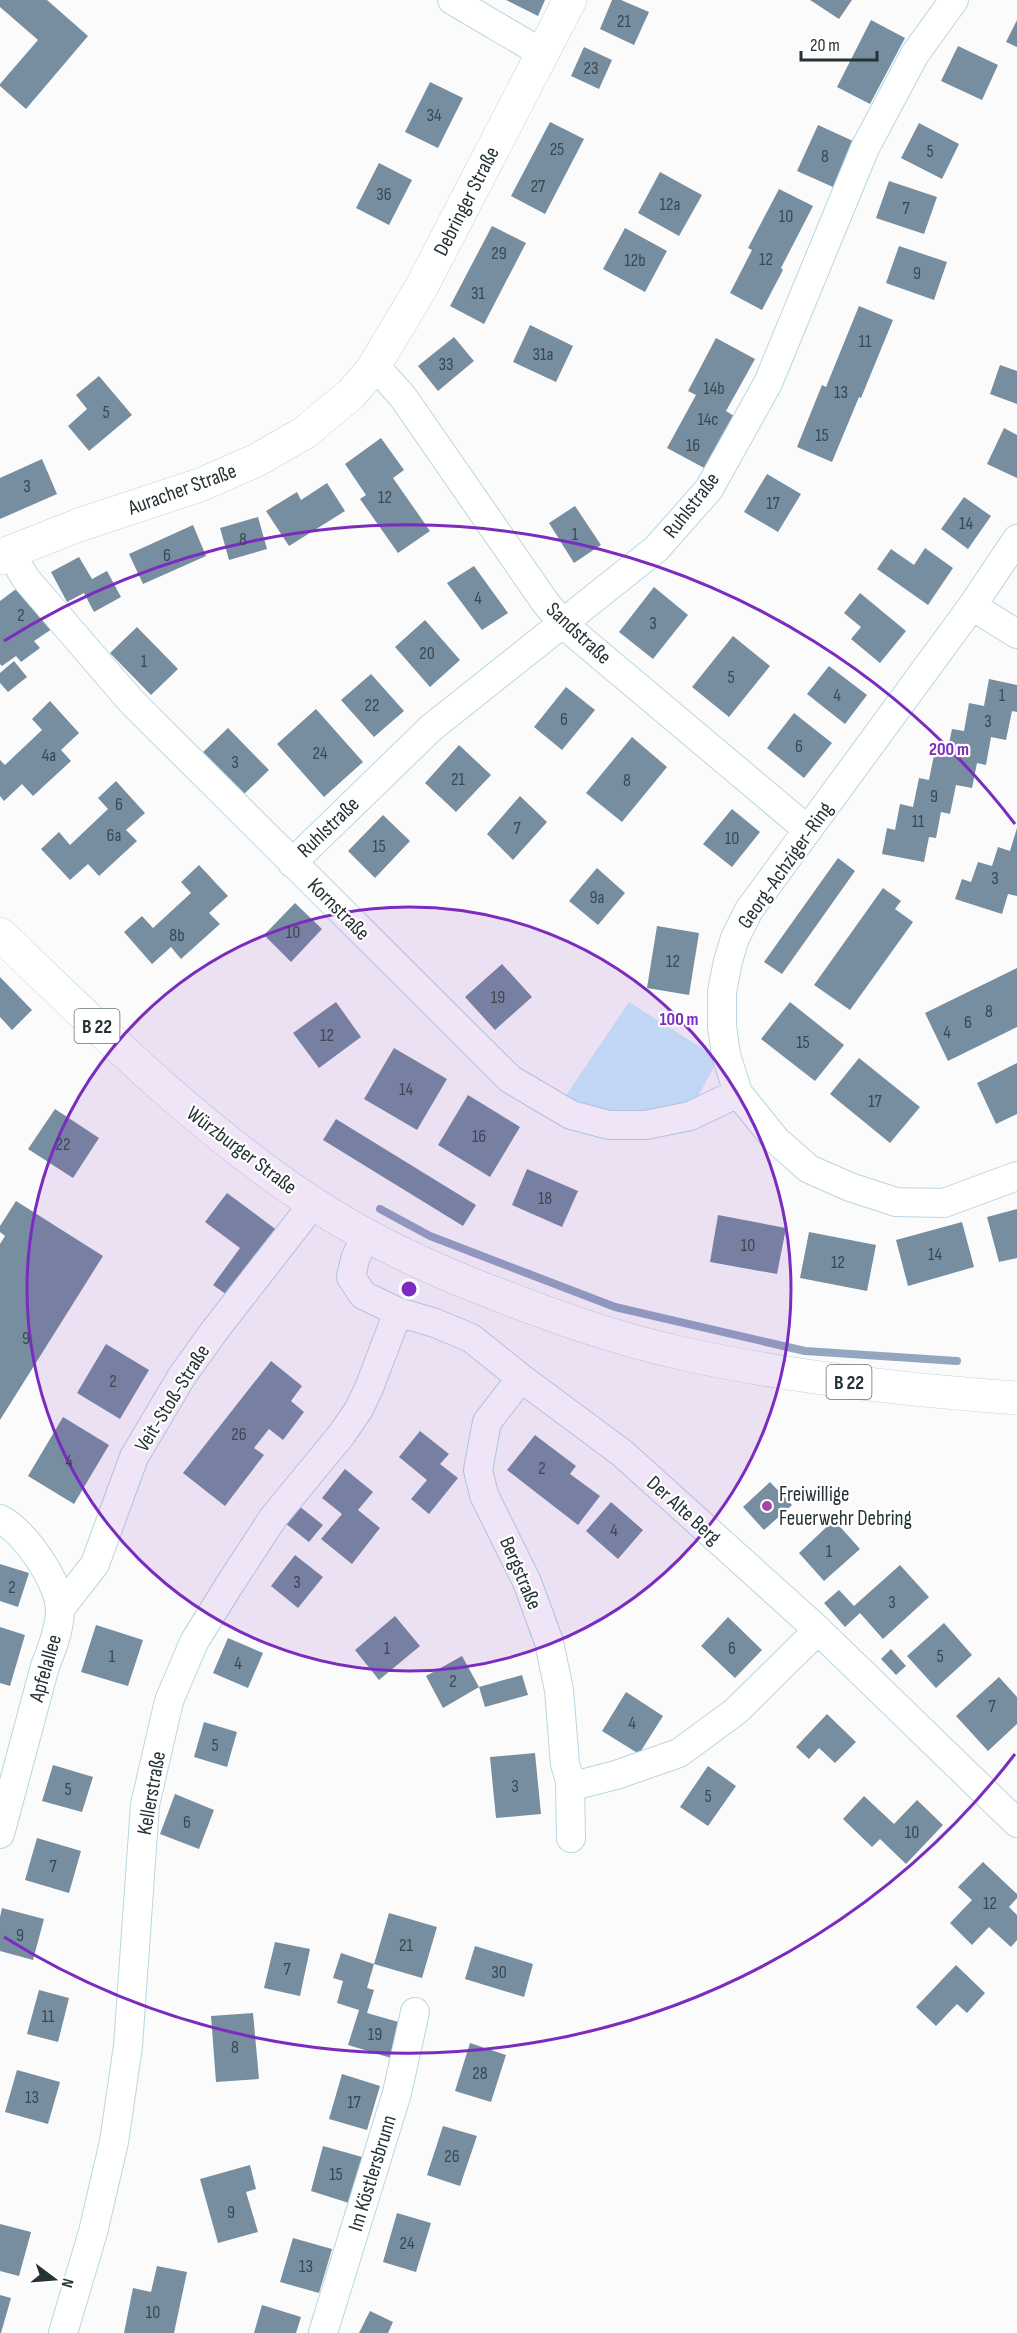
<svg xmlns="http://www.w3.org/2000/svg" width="1017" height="2333" font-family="'Sofia Sans Condensed',sans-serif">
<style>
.green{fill:#cbeefc}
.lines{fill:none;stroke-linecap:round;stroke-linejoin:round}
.stream{stroke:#94a5bf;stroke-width:8}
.building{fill:#778da0}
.minor-casing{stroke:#b8d7e3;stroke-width:30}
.tertiary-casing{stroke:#b8d7e3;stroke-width:34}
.primary-casing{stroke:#b8d7e3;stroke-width:34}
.minor{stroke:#fff;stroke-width:28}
.tertiary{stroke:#fff;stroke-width:33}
.primary{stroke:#fff;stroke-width:33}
.ring{fill:none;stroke:#7b2cbf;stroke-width:3}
.poi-dot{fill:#a546af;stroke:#fff;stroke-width:2}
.labels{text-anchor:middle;stroke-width:4.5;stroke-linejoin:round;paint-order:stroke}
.number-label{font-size:18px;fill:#3a4950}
.shield{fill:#fff;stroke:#667072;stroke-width:1.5}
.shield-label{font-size:20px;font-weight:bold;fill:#253236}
.street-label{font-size:21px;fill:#253236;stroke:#fff}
.poi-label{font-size:21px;fill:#253236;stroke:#fff;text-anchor:start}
.centre{fill:#7b2cbf;stroke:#fff;stroke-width:3}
.ring-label{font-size:18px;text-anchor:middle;font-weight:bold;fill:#7b2cbf;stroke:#fff;stroke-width:4.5;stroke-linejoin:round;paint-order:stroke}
</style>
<rect width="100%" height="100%" fill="#fbfbfb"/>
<!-- green -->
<path class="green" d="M629 1002 716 1057V1063L695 1102C647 1114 611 1120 565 1097Z"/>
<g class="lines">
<!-- stream -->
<path class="stream" d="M380 1209 430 1236 615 1307 805 1351 957 1361"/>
</g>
<!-- building -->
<path class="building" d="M0 0H47L88 36 26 109 0 86V84L38 40 0 7Z
M506 0H545L538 16Z
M612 0H621L649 12 634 45 600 29Z
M810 0H852L839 19Z
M871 20 905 38 870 104 837 87Z
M1017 20V47L1006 42Z
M958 46 998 65 982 100 941 81Z
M584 47 612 60 599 89 571 76Z
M430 82 463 98 438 148 405 132Z
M550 122 584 139 545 214 511 196Z
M919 123 959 144 942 179 901 158Z
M818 125 853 141 833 187 797 171Z
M379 163 412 180 389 225 356 208Z
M660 172 702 195 679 236 638 213Z
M889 181 937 197 924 234 876 218Z
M779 189 813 206 781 268 783 270 762 310 730 293 752 250 748 248Z
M492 226 526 243 484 324 450 306Z
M625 228 667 251 645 292 603 269Z
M899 246 947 262 934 300 886 283Z
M859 306 893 320 861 398 859 397 832 462 797 447 822 385 826 387Z
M530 325 573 346 556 382 513 362Z
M454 337 474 361 438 391 418 366Z
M716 338 755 359 726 411 734 416 706 469 667 448 696 395 688 391Z
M1000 365 1017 371V404L990 394Z
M99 376 132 415 89 451 68 426 87 409 76 395Z
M1004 428 1017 435V478L987 464Z
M381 438 404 470 393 478 430 531 398 553 360 499 366 495 345 464Z
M42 459 57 494 0 519V478Z
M767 474 801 494 778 532 744 512Z
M327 483 345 511 289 546 266 511 297 492 301 500Z
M964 497 991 516 968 549 941 529Z
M575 506 601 545 574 563 549 523Z
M258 517 267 549 229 560 220 528Z
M193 525 206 556 143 584 129 554Z
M925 548 953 568 928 605 877 569 891 549 914 565Z
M79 557 92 579 107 571 121 597 94 612 84 593 67 602 51 572Z
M474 566 508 613 482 630 447 583Z
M20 586 52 629 34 641 40 648 21 662 16 656 2 666 0 664V601Z
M654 587 688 615 653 659 619 632Z
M860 593 906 631 880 663 851 639 861 627 844 613Z
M425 620 460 660 430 687 395 647Z
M137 627 178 669 151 695 110 653Z
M733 636 770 666 729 717 692 687Z
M14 661 27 677 8 692 0 683V673Z
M829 666 867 695 845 724 807 694Z
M371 674 404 711 374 737 341 700Z
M989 679 1017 685V712L1012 711 1006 740 991 737 986 765 977 763 972 788 956 785 950 814 941 812 936 838 929 837 924 862 882 854 887 828 895 830 900 804 913 807 919 778 929 780 934 755 946 757 952 729 964 731 969 703 984 706Z
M566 687 595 710 562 750 534 727Z
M50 701 79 733 61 750 71 761 33 796 22 784 4 801 0 796V760L5 765 42 730 32 719Z
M316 709 363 762 324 797 277 744Z
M794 713 832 743 804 778 767 748Z
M228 728 269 770 242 796 201 754Z
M632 737 667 767 622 822 586 793Z
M459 745 491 775 456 812 425 783Z
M116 781 145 813 126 830 137 841 99 876 88 864 70 880 41 849 59 832 70 845 108 809 98 798Z
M520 796 547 822 513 860 487 834Z
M732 809 760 832 732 867 703 844Z
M383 815 410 841 375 878 348 851Z
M1017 828V896L1008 894 1002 914 955 899 962 879 971 882 978 862 992 866 998 847 1010 851Z
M838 858 855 871 782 974 764 962Z
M199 865 228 896 209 913 220 924 181 959 171 947 152 964 124 932 142 916 153 928 191 893 181 882Z
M597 868 625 893 598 925 569 901Z
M883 888 901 901 895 909 913 922 850 1010 814 985Z
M295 903 322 929 291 962 264 935Z
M657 926 699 933 689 995 647 988Z
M502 964 532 997 495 1030 465 997Z
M1017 968V1027L948 1061 925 1013Z
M0 977 32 1010 12 1030 0 1017Z
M336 1002 361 1037 319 1068 293 1033Z
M790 1002 844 1045 815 1081 761 1039Z
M394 1048 447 1079 417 1130 364 1099Z
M859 1058 920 1107 890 1143 830 1094Z
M1017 1063V1114L996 1124 977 1083Z
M468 1095 520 1127 490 1177 438 1145Z
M55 1109 99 1138 73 1178 28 1149Z
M336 1119 476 1205 463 1226 323 1140Z
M527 1169 578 1191 562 1227 512 1205Z
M227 1193 278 1231 230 1297 213 1285 240 1248 205 1222Z
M16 1201 103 1256 0 1420V1244L5 1236 0 1232V1226Z
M1017 1209V1258L999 1262 987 1217Z
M718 1215 786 1228 777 1274 710 1262Z
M962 1222 974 1267 908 1286 896 1240Z
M809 1232 876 1245 867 1291 800 1278Z
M106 1344 149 1370 120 1419 77 1393Z
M271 1361 302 1386 291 1401 304 1412 283 1440 269 1429 254 1448 264 1455 225 1506 183 1473Z
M63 1417 109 1445 74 1504 28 1476Z
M420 1431 449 1454 440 1464 458 1478 429 1514 411 1499 427 1480 399 1457Z
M535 1435 576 1466 570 1474 600 1496 578 1525 507 1470Z
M345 1469 373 1492 358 1510 380 1528 352 1564 321 1539 342 1514 322 1498Z
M770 1482 792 1505 764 1530 743 1507Z
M611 1502 643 1530 618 1559 586 1531Z
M299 1506 323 1525 309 1542 285 1523Z
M834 1520 860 1549 824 1581 799 1553Z
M295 1555 323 1577 298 1608 271 1586Z
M0 1564 29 1573 18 1607 0 1601Z
M900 1565 929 1597 883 1639 860 1613 845 1627 824 1603 839 1590 854 1606Z
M395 1616 420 1646 379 1680 355 1650Z
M728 1617 762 1650 735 1678 701 1646Z
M944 1623 972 1655 936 1688 907 1656Z
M96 1625 143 1640 128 1686 81 1672Z
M0 1627 25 1635 10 1686 0 1683Z
M228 1638 263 1653 248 1688 213 1673Z
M891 1649 906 1666 896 1675 881 1659Z
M462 1656 479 1687 443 1708 426 1676Z
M522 1675 528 1695 485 1707 479 1687Z
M999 1677 1017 1697V1724L988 1751 956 1716Z
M626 1692 663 1716 639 1754 602 1731Z
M827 1714 856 1742 835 1763 819 1748 809 1759 796 1747Z
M204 1722 237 1732 227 1767 194 1757Z
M535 1753 541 1814 496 1818 490 1757Z
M53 1765 93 1777 82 1812 42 1801Z
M708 1766 736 1786 708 1826 680 1807Z
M175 1794 214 1810 199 1849 160 1834Z
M864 1796 894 1824 917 1800 943 1825 906 1864 880 1839 872 1847 843 1819Z
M37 1838 81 1851 69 1893 25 1880Z
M983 1862 1017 1894V1898L1009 1907 1017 1915V1940L1011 1947 989 1927 972 1945 950 1923 972 1900 958 1887Z
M2 1908 44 1919 33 1960 0 1951V1917Z
M389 1913 437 1927 422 1978 374 1964 367 1988 374 1990 367 2013 402 2023 391 2058 348 2045 359 2010 337 2003 343 1981 333 1978 341 1953 374 1964Z
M275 1942 310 1949 300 1996 264 1988Z
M475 1946 533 1964 524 1997 465 1979Z
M956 1965 985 1993 967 2013 957 2004 936 2026 916 2007Z
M39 1990 69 1998 58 2042 27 2034Z
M253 2013 259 2079 216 2082 211 2016Z
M470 2043 506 2055 491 2102 455 2091Z
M17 2070 60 2082 48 2124 5 2112Z
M342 2074 380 2086 367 2130 329 2119Z
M443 2126 477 2136 460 2186 427 2175Z
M323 2146 362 2157 349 2203 311 2191Z
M250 2165 256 2189 246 2192 258 2232 218 2243 200 2179Z
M397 2213 431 2223 416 2272 383 2262Z
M0 2224 31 2232 19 2276 0 2271Z
M293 2238 332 2249 319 2293 280 2282Z
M157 2266 187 2272 174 2333H124L133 2288 151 2292Z
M0 2295 11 2298 1 2333H0Z
M262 2305 301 2317 296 2333H254Z
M370 2311 393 2322 388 2333H359Z"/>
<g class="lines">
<!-- minor casing -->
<g class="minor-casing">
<path id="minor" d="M452 0 542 53
M372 370 386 378 403 397 545 602 563 624 808 830
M1017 539 972 606 749 910 735 938 728 961 722 992V1026L726 1055 738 1093 776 1140 809 1169 850 1187 896 1202 944 1203 1017 1176
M10 552 26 579 131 701 510 1079 571 1115 609 1125H646L690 1116 738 1093
M972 606 1017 634
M292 863 431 728 656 549 709 489 768 383 865 148 915 54 954 0
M366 1235 355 1259 351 1277 363 1295 398 1312 435 1323 471 1338 521 1378 622 1453 818 1630 1017 1823
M521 1378 487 1422 478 1470 484 1495 527 1582 549 1642 559 1690 565 1764 570 1781 581 1784 616 1775 679 1753 736 1711 818 1630
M0 1519C25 1531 61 1584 60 1612 59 1631 52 1649 45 1666L0 1834
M60 1609 95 1564 134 1457 182 1376 215 1330 313 1204
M570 1781 571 1838
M63 2333 93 2232 114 2142 128 2046 145 1805 169 1701 194 1642 228 1587 273 1518 342 1434 359 1409 369 1388 398 1312
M323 2333 397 2093 415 2012"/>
</g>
<!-- tertiary casing -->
<g class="tertiary-casing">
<path id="tertiary" d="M0 558 10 552 79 525 200 485 257 460 304 433 351 394 372 370 422 286 570 0"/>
</g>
<!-- primary casing -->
<g class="primary-casing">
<path id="primary" d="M0 934C99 1029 196 1126 311 1202 364 1237 422 1265 481 1288 547 1314 615 1339 685 1354 794 1378 905 1390 1017 1398"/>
</g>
<!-- minor -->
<use href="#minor" class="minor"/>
<!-- tertiary -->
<use href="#tertiary" class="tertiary"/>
<!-- primary -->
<use href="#primary" class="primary"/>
</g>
<!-- distance rings -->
<circle cx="409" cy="1289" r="382" fill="#7b2cbf" fill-opacity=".12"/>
<g class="ring">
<circle cx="409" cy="1289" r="382"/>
<path d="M1015 1754A764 764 0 0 1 4 1937M4 641A764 764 0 0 1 1015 824"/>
</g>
<!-- markers -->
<circle class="poi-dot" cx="767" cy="1506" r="6"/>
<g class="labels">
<!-- number labels -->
<g class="number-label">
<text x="624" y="27">21</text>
<text x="591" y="74">23</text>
<text x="434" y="121">34</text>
<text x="557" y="155">25</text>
<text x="930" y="157">5</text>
<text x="825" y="162">8</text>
<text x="538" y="192">27</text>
<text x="384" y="200">36</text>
<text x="670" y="210">12a</text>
<text x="906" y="214">7</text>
<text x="786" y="222">10</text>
<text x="499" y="259">29</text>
<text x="766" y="265">12</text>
<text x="635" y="266">12b</text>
<text x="917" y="279">9</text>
<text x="478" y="299">31</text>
<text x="865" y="347">11</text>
<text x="543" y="360">31a</text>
<text x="446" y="370">33</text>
<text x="714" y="394">14b</text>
<text x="841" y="398">13</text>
<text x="106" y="418">5</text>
<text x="708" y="425">14c</text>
<text x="822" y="441">15</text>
<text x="693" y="451">16</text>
<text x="27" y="492">3</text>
<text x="385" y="503">12</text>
<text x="773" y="509">17</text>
<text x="966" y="529">14</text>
<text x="575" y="540">1</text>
<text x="243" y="545">8</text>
<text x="167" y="561">6</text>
<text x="478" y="604">4</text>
<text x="21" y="621">2</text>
<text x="653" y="629">3</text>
<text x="427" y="659">20</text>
<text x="144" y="667">1</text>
<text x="731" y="683">5</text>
<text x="837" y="701">4</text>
<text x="1002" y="701">1</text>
<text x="372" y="711">22</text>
<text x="564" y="725">6</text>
<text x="988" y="727">3</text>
<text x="799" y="752">6</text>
<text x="320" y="759">24</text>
<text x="49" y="761">4a</text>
<text x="235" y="768">3</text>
<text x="458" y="785">21</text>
<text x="627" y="786">8</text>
<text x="934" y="802">9</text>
<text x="119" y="810">6</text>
<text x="918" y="827">11</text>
<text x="517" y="834">7</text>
<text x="114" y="841">6a</text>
<text x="732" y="844">10</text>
<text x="379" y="852">15</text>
<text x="995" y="884">3</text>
<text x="597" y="903">9a</text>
<text x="293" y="938">10</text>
<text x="177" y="941">8b</text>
<text x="673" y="967">12</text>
<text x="498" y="1003">19</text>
<text x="989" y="1017">8</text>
<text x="968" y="1028">6</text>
<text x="947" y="1038">4</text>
<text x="327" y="1041">12</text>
<text x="803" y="1048">15</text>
<text x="406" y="1095">14</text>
<text x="875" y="1107">17</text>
<text x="479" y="1142">16</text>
<text x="63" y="1150">22</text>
<text x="545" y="1204">18</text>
<text x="748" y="1251">10</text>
<text x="935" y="1260">14</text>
<text x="838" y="1268">12</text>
<text x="26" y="1344">9</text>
<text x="113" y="1387">2</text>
<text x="239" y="1440">26</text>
<text x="69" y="1467">4</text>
<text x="542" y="1474">2</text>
<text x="614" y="1536">4</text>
<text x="829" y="1557">1</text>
<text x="297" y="1588">3</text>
<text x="12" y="1593">2</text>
<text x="892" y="1608">3</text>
<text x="387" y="1654">1</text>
<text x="732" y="1654">6</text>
<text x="112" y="1662">1</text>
<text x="940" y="1662">5</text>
<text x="238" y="1669">4</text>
<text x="453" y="1687">2</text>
<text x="992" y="1712">7</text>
<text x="632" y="1729">4</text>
<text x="215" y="1751">5</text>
<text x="515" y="1792">3</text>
<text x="68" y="1795">5</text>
<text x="708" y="1802">5</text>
<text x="187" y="1828">6</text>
<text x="912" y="1838">10</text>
<text x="53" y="1872">7</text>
<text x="990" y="1909">12</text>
<text x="20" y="1941">9</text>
<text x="406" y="1951">21</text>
<text x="287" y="1975">7</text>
<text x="499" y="1978">30</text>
<text x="48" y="2022">11</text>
<text x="375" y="2040">19</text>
<text x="235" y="2053">8</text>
<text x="480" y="2079">28</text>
<text x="32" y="2103">13</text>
<text x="354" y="2108">17</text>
<text x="452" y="2162">26</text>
<text x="336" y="2180">15</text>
<text x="231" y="2218">9</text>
<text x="407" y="2249">24</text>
<text x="306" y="2272">13</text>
<text x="153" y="2318">10</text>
</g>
<!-- shield labels -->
<g class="shield">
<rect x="74.5" y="1009" width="45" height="34" rx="4.5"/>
<rect x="826.5" y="1365" width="45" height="34" rx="4.5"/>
</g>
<g class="shield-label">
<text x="97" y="1033">B 22</text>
<text x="849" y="1389">B 22</text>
</g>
<!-- street labels -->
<g class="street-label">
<text transform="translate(466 201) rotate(-63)" y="7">Debringer Straße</text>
<text transform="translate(182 489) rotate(-20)" y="7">Auracher Straße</text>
<text transform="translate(691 505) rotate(-52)" y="7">Ruhlstraße</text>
<text transform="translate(579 633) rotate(43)" y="7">Sandstraße</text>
<text transform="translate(328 827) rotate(-44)" y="7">Ruhlstraße</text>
<text transform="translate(785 865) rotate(-55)" y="7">Georg-Achziger-Ring</text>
<text transform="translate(339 909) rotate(45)" y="7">Kornstraße</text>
<text transform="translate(242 1150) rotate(37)" y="7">Würzburger Straße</text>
<text transform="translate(172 1398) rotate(-58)" y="7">Veit-Stoß-Straße</text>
<text transform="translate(684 1510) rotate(42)" y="7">Der Alte Berg</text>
<text transform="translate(521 1573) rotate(67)" y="7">Bergstraße</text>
<text transform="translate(45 1668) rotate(-74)" y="7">Apfelallee</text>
<text transform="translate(151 1793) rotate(-80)" y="7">Kellerstraße</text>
<text transform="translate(372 2173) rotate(-73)" y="7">Im Köstlersbrunn</text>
</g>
<!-- poi labels -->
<g class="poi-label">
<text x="779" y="1501">Freiwillige<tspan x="779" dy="24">Feuerwehr Debring</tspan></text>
</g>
</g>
<circle cx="409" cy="1289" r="9" class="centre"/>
<g class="ring-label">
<text x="949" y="755">200 m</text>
<text x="679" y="1025">100 m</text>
</g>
<!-- north arrow -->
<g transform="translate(54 2279) rotate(106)" stroke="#ffffff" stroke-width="4.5" paint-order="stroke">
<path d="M0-4.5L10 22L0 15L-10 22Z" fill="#253236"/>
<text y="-9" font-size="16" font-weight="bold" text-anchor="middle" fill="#253236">N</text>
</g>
<!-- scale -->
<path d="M801 51v9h76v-9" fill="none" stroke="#253236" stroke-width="3"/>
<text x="810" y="51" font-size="18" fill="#253236" stroke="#ffffff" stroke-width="4.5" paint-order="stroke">20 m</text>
</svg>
